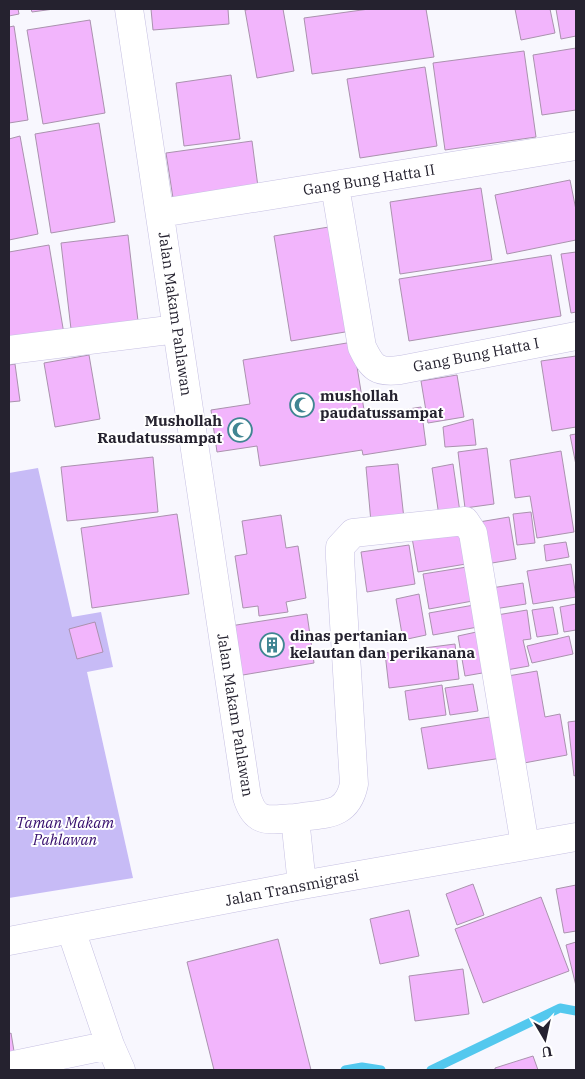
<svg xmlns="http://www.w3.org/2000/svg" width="585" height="1079" font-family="'IBM Plex Serif',serif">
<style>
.green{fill:#c7bbf6}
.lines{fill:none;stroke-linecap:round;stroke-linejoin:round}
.stream{stroke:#53c8ee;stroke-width:9}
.building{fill:#f2b5fc;stroke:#aa92ae}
.minor-casing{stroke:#c6c0e2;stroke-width:29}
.minor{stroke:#fff;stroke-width:28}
.labels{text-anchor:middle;stroke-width:4;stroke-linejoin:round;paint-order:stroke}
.street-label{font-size:15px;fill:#25222f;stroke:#fff}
.poi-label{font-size:15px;font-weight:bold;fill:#25222f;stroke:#fff;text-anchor:start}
.park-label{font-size:15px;font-style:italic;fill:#350c6c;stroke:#fff}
</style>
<rect width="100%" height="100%" fill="#f8f7fe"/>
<!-- green -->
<path class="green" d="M38 468 72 617 101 612 113 667 87 672 133 878 9 898V473Z"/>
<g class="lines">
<!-- stream -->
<path class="stream" d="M345 1070 362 1067 381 1070
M431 1070 560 1008 576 1011"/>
</g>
<!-- building -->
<path class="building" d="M9 9H18L19 14 9 16Z
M31 9H54L32 12Z
M151 9H228L229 24 153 30Z
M251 9H283L294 71 257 78 245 10Z
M369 9H426L434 57 312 74 304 18Z
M515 9H550L555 33 521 40Z
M556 9H576V36L561 39Z
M90 20 105 113 43 124 27 30Z
M14 26 28 120 9 123V27Z
M576 48V110L542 115 533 55Z
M524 51 536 137 445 150 433 63Z
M425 67 437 146 360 158 347 79Z
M231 75 240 139 184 146 176 83Z
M99 123 115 222 51 233 35 134Z
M20 136 38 234 9 240V139Z
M252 141 258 187 173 198 166 153Z
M570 180 576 210V240L507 254 495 195Z
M481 188 492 260 400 274 390 202Z
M341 225 357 330 291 341 274 236Z
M128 235 138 321 71 329 61 243Z
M49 245 64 334 9 343V252Z
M576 252V312L571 313 561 254Z
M551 255 561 316 409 341 399 279Z
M353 342 365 416 421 407 426 445 363 455 362 450 260 466 257 446 217 452 211 410 250 404 243 360Z
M89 355 100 419 55 427 44 363Z
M576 356V427L552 431 541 361Z
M15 364 20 401 9 402V365Z
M457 375 464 417 428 423 421 381Z
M473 419 476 445 445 447 443 427Z
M576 434V465L570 435Z
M487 448 494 504 465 508 458 452Z
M561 451 574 532 537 538 530 496 515 498 510 460Z
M153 457 158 512 67 521 61 467Z
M398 464 404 519 371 522 366 467Z
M453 464 461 519 440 523 432 468Z
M531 512 535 543 517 545 513 514Z
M177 514 189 594 92 608 81 528Z
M281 515 286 548 298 546 306 598 286 602 288 612 259 616 258 606 243 608 235 556 247 554 242 521Z
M509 517 516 559 486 564 479 522Z
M466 523 472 563 418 572 411 532Z
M566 542 569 557 546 561 544 545Z
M409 545 415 584 367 592 361 552Z
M571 564 576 597 533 604 527 571Z
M473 566 478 600 429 609 423 574Z
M523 583 526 604 488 610 485 589Z
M419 594 426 635 403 640 396 599Z
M576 604V630L564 632 560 607Z
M474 605 478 627 433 635 429 613Z
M553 607 558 634 537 637 532 610Z
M527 610 531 639 523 640 529 666 501 671 491 616Z
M307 614 314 663 237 676 230 626Z
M95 622 103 652 77 659 69 629Z
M481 631 488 672 465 676 458 636Z
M569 636 573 654 532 663 527 646Z
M455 644 459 679 389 688 385 653Z
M537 671 545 717 560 714 567 755 524 763 502 677Z
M473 684 478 711 450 715 445 688Z
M442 685 446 715 409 720 405 691Z
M496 716 502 758 428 769 421 728Z
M576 721V775L574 776 568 722Z
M473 884 484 915 457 925 446 894Z
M576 885V931L564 933 556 889Z
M541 897 569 971 483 1003 455 929Z
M409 910 419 956 380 964 370 919Z
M278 939 311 1070H214L187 962Z
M576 942V986L566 945Z
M463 969 469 1014 415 1021 409 976Z
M11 1033 15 1057 9 1058V1034Z
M533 1056 538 1070H495V1068Z"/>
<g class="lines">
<!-- minor casing -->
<g class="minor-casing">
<path id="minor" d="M129 9 247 797C256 826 270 819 295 818
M335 186 362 347C372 368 377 373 400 370L576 336
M161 213 576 146
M9 350 177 329
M302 885 295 818C324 813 347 818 354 784L340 558V547L353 533 465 521 473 533 525 845
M9 941 302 885 576 837
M110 1045 121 1070
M9 1066 110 1045 71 930"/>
</g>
<!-- minor -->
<use href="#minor" class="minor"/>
</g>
<!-- icons -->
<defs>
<g id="mosque-ring" transform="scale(1.25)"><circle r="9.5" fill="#fff" stroke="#408592" stroke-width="1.5"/><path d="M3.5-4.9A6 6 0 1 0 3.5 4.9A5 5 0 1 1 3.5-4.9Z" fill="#408592"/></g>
<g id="building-ring" transform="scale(1.25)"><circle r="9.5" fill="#fff" stroke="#408592" stroke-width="1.5"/><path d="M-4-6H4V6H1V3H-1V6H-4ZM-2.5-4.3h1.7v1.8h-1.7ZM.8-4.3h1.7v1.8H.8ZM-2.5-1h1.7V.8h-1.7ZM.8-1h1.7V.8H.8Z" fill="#408592"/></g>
</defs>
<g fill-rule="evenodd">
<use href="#mosque-ring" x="302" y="405"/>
<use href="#mosque-ring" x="240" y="430"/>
<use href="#building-ring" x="272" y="645"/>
</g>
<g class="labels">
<!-- street labels -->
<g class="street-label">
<text transform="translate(369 180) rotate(-9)" y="5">Gang Bung Hatta II</text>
<text transform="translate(175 314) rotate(82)" y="5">Jalan Makam Pahlawan</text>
<text transform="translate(476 355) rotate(-11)" y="5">Gang Bung Hatta I</text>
<text transform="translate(235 715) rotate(81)" y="5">Jalan Makam Pahlawan</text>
<text transform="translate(292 888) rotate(-11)" y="5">Jalan Transmigrasi</text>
</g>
<!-- poi labels -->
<g class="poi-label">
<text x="320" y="401">mushollah<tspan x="320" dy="17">paudatussampat</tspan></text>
<text x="222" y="426" text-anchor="end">Mushollah<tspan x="222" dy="17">Raudatussampat</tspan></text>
<text x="290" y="641">dinas pertanian<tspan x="290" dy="17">kelautan dan perikanana</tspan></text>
</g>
<!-- park labels -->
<g class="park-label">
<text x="65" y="828">Taman Makam<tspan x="65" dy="17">Pahlawan</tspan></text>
</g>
</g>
<!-- border -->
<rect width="585" height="1079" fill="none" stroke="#25222f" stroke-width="20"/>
<!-- north arrow -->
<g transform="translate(545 1039) rotate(171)" stroke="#ffffff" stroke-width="4" paint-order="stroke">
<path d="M0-4L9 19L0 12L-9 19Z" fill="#25222f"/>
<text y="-8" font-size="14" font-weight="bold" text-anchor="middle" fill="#25222f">U</text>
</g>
</svg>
